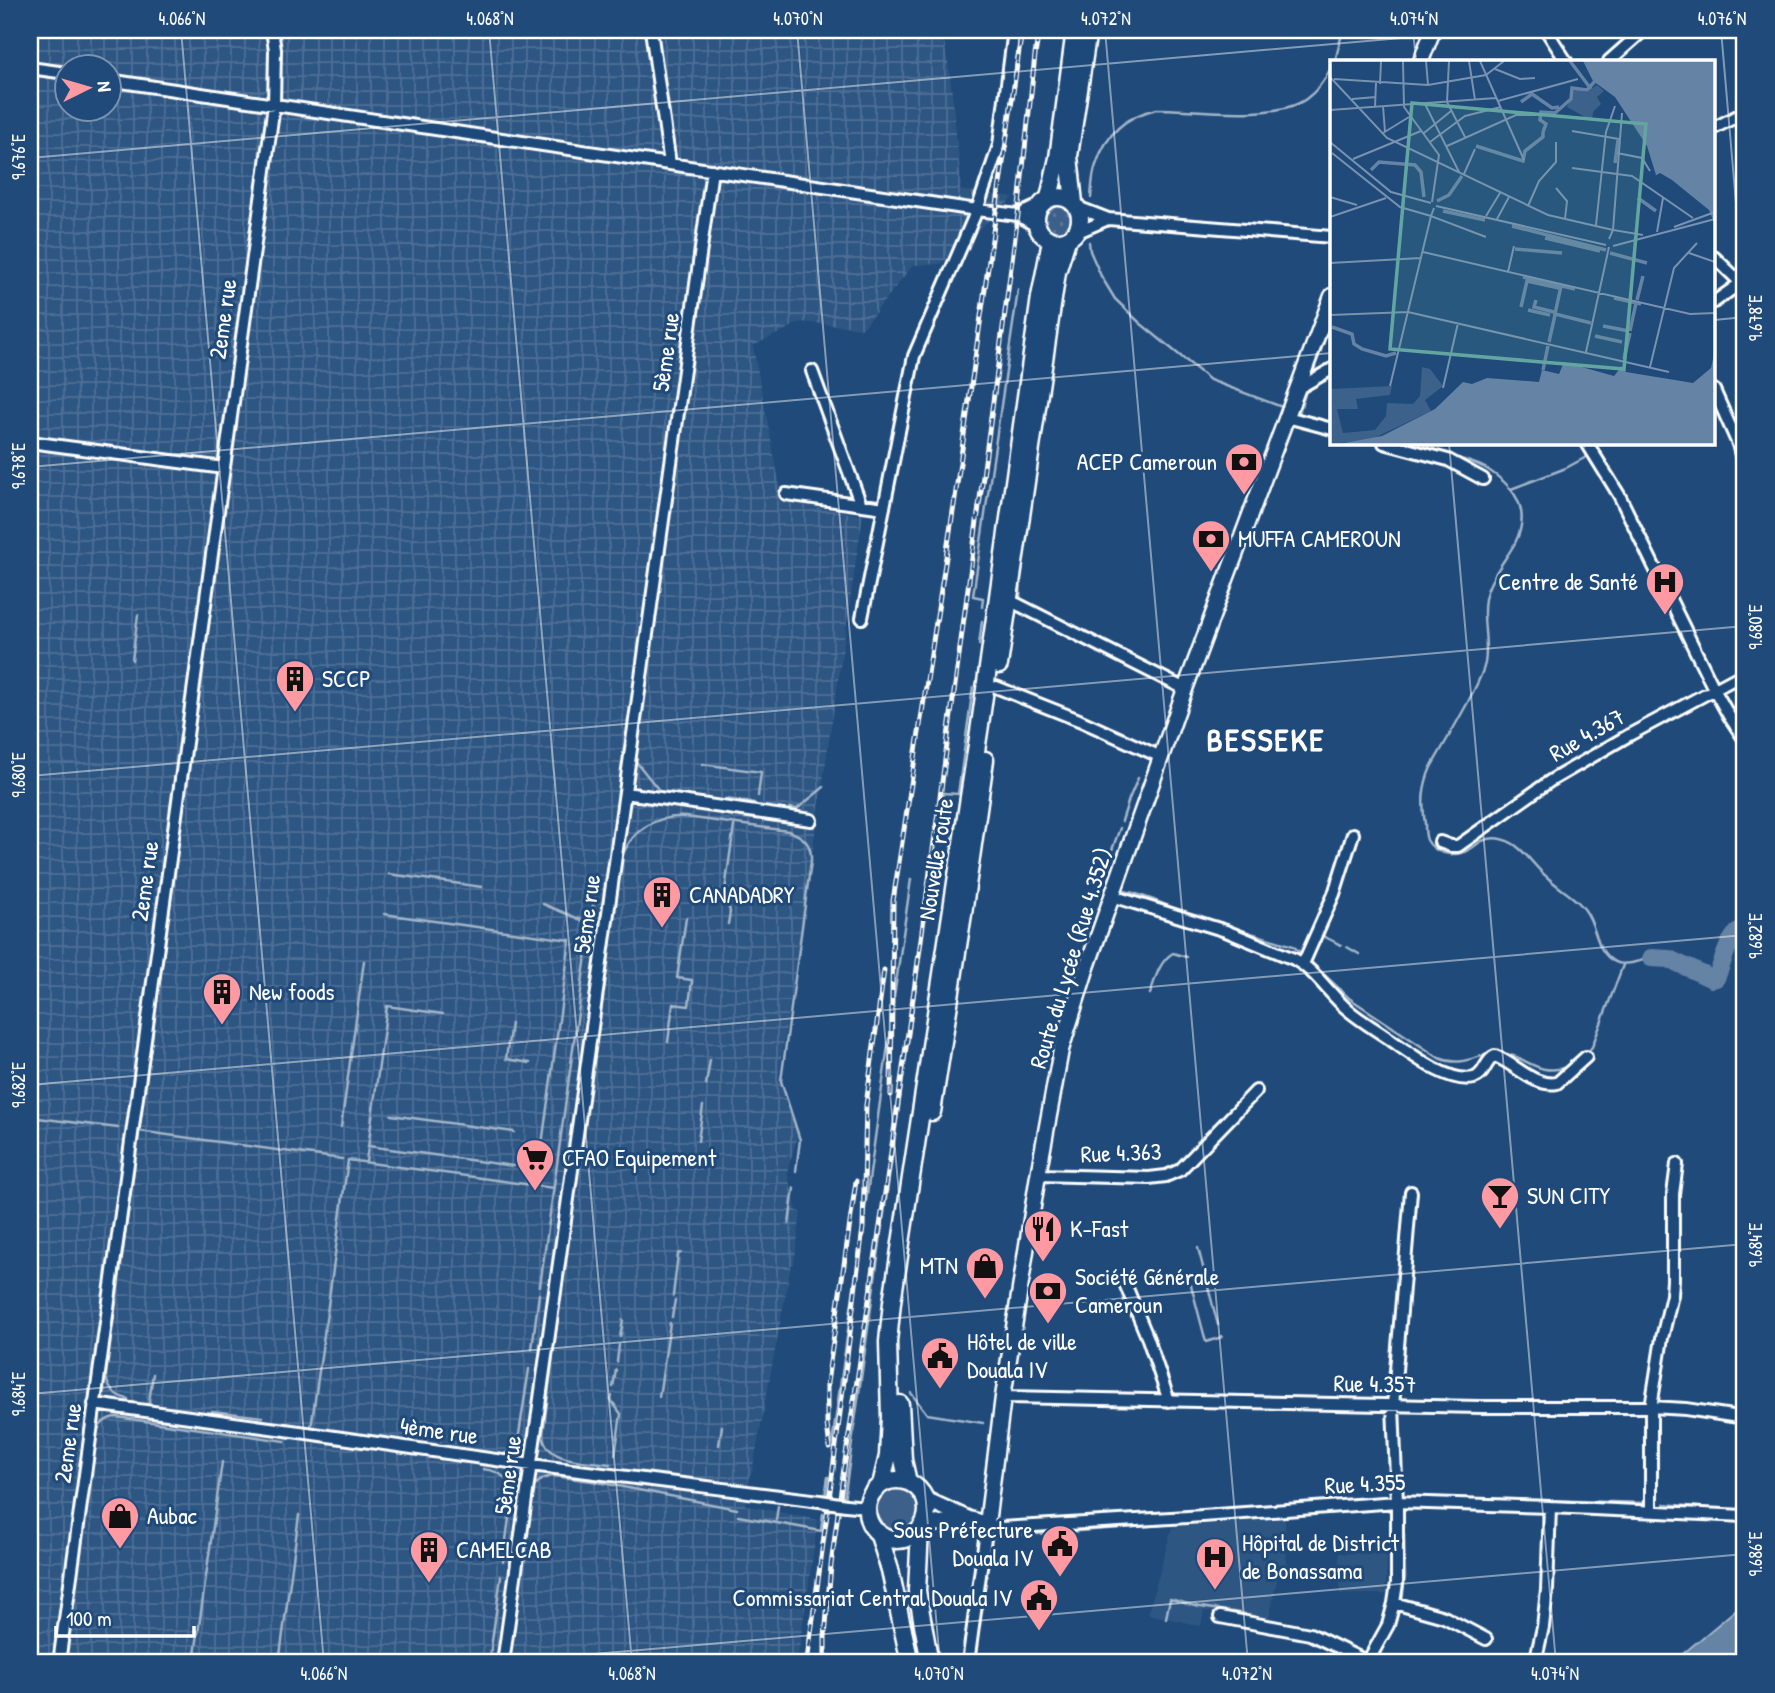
<svg xmlns="http://www.w3.org/2000/svg" width="1775" height="1693" font-family="'Patrick Hand',sans-serif">
<style>
.built{fill:#2e5683}
.industrial{fill:url(#industrial-grid);fill-rule:evenodd}
.park{fill:#3c618b;stroke:#9eb0c5;stroke-width:2}
.garden{fill:url(#garden-dots);stroke:#9eb0c5;stroke-width:2}
.water{fill:#6583a4;stroke:#a3b5c8;stroke-width:2}
.lines{fill:none;stroke-linecap:round;stroke-linejoin:round}
.stream{stroke:#a3b5c8;stroke-width:2.5}
.river{stroke:#6583a4;stroke-width:18}
.minor-casing{stroke:#fff;stroke-width:16}
.major-casing{stroke:#fff;stroke-width:19}
.highway-casing{stroke:#fff;stroke-width:21}
.minor{stroke:#1f4a7a;stroke-width:10}
.major{stroke:#1f4a7a;stroke-width:14}
.highway{stroke:#1f4a7a;stroke-width:16}
.rail-casing{stroke:#fff;stroke-width:5}
.rail{stroke:#1f4a7a;stroke-width:2.5;stroke-dasharray:8;stroke-linecap:butt}
.minor-bridge-casing{stroke:#fff;stroke-width:16;stroke-linecap:butt}
.minor-bridge{stroke:#1f4a7a;stroke-width:10}
.ticks{fill:none;stroke:#fff;stroke-width:2;stroke-opacity:0.45}
.labels{text-anchor:middle;stroke-width:6;stroke-linejoin:round;paint-order:stroke}
.street-label{font-size:24px;fill:#fff;stroke:#1f4a7a}
.poi-label{font-size:24px;fill:#fff;stroke:#1f4a7a;text-anchor:start}
.district-label{font-size:32px;font-weight:bold;letter-spacing:2px;fill:#fff;stroke:#1f4a7a}
.inset-river{fill:none;stroke:#6583a4;stroke-width:3.5}
.inset-road{fill:none;stroke:#7992af;stroke-width:2}
.view{fill:#63a6a1;fill-opacity:0.15;stroke:#63a6a1;stroke-width:3.5}
.inset-edge{fill:none;stroke:#fff;stroke-width:3.5}
.neatline{fill:none;stroke:#fff;stroke-width:2.5}
.ticks-label{font-size:18px;text-anchor:middle;fill:#fff}
</style>
<defs>
<pattern id="industrial-grid" width="8" height="8" patternUnits="userSpaceOnUse" patternTransform="scale(1.75)"><rect width="8" height="8" fill="#2e5683"/><path d="M0 4h8M4 0v8" fill="none" stroke="#4d6f96"/></pattern>
<pattern id="garden-dots" width="8" height="8" patternUnits="userSpaceOnUse" patternTransform="scale(1.75)"><rect width="8" height="8" fill="#3c618b"/><path d="M2 2h.1M6 6h.1" fill="none" stroke="#59799c" stroke-width="1.8" stroke-linecap="round"/></pattern>
</defs>
<rect width="100%" height="100%" fill="#1f4a7a"/>
<filter id="ink" filterUnits="userSpaceOnUse"><feTurbulence type="fractalNoise" baseFrequency=".0143" numOctaves="2"/><feDisplacementMap in="SourceGraphic" scale="14" xChannelSelector="R" yChannelSelector="G"/><feConvolveMatrix kernelMatrix="1 2 1 2 8 2 1 2 1" color-interpolation-filters="sRGB"/></filter>
<g filter="url(#ink)">
<!-- built -->
<path class="built" d="M1285 1519 1287 1568 1279 1571 1269 1620 1204 1611 1201 1626 1148 1614 1172 1527Z
M1339 1553 1387 1554 1386 1594H1340Z"/>
<!-- industrial -->
<path class="industrial" d="M30 30H942L950 74 961 182 960 190 1014 197 941 264 913 265 863 328 801 322 753 346 783 502 863 515 779 1073 798 1135 787 1172 797 1211 801 1212 794 1265H791L752 1473 750 1474 745 1505 818 1520 797 1663H30ZM66 66H108V108H66Z"/>
<!-- park -->
<path class="park" d="M877 1509a21 21 0 1 1 42 0a21 21 0 1 1-42 0Z"/>
<!-- garden -->
<path class="garden" d="M1039 219a19 19 0 1 1 38 0a19 19 0 1 1-38 0Z"/>
<!-- water -->
<path class="water" d="M1745 1602V1663H1672Z"/>
<g class="lines">
<!-- stream -->
<path class="stream" d="M1335 61 1343 30
M1618 61 1652 30
M1091 198C1092 187 1092 175 1096 165 1106 134 1125 116 1157 109 1194 109 1276 121 1306 99 1317 91 1326 78 1332 66
M1089 242 1090 251 1101 276 1115 299 1140 323 1210 380 1282 407
M1312 375 1332 320
M1319 383 1332 376
M1299 413 1307 388 1315 386
M1307 416 1332 423
M1451 456C1464 460 1479 463 1490 471 1517 489 1531 512 1515 543 1505 561 1489 578 1485 599 1481 620 1489 642 1485 663 1482 677 1474 689 1468 702 1456 724 1444 745 1431 767 1422 788 1422 802 1425 824 1425 829 1425 835 1427 840 1434 853 1451 857 1464 852 1471 850 1476 844 1482 841 1495 835 1511 840 1521 850 1530 858 1537 869 1547 877 1560 890 1581 899 1589 917 1597 932 1597 953 1615 962 1624 967 1642 960 1651 958
M1511 489 1566 468 1590 455
M1020 602 1021 571
M982 607 983 598 973 596 1018 290
M979 645 982 621
M132 660 138 615
M641 714 645 691
M634 759 658 789
M702 764 761 772 758 796
M725 799 754 803
M790 811V808L797 809 824 787
M1122 821 1129 799 1138 778
M1112 850 1120 828
M177 851 184 795
M620 862C630 831 654 815 686 817L788 831C804 836 812 844 811 861L781 1081 800 1140 796 1171
M389 874 482 887
M1125 891C1150 896 1171 909 1195 915
M1096 893 1111 853
M543 904 591 924
M384 914 570 940 537 1181
M1197 916 1293 946 1304 956
M728 924 730 912 725 890 734 826
M1319 934 1341 945
M1347 947 1359 954
M1309 960 1349 998 1439 1058C1458 1066 1470 1059 1488 1054
M1150 994C1155 980 1159 961 1173 953L1186 957
M894 997 911 879
M511 1023 506 1059 530 1063
M668 1042 673 1004 689 1006 692 980 677 978 686 918
M1498 1053C1527 1054 1533 1077 1568 1067
M1587 1053 1592 1047 1623 965
M706 1085 710 1060
M145 1087 175 871
M391 1115 514 1132
M30 1117 118 1128
M341 1127 364 961
M139 1131 342 1159
M698 1141 703 1106
M368 1146 513 1166
M366 1162 387 1006 443 1014
M574 1191 581 1140
M789 1224 794 1188
M1198 1248 1207 1282
M565 1255 575 1193
M562 1282 543 1434C545 1464 587 1460 610 1464
M1191 1285 1206 1342 1222 1337 1221 1336
M540 1286 593 905
M1208 1287 1218 1325
M673 1296 678 1254 681 1253
M672 1317 675 1300
M620 1337 623 1320
M532 1349 539 1294
M617 1362 619 1345
M613 1387 616 1370
M911 1393 927 1414 983 1423
M612 1396 611 1400 621 1414 615 1455
M659 1397 670 1323
M128 1399C114 1396 107 1388 106 1375L142 1110
M149 1402 153 1374
M212 1411 263 1417
M311 1429 348 1160 554 1188
M95 1435C99 1425 105 1418 116 1417L285 1441
M328 1442 397 1451
M832 1444 889 1038
M719 1445 722 1426
M499 1456 511 1451 518 1441 529 1369
M483 1469C500 1471 511 1478 512 1496L503 1562
M532 1491C536 1482 543 1477 554 1476L592 1481 737 1509
M1407 1496 1465 1498
M825 1497 828 1477
M1470 1498 1647 1503
M844 1500 943 793 958 794 973 687
M1664 1504 1745 1511
M738 1516 821 1531
M776 1520 778 1506
M1730 1520 1741 1521
M1404 1528 1403 1509 1411 1508
M1023 1535 1386 1509 1391 1512 1392 1517
M996 1537 1018 1535
M518 1595 523 1556
M1402 1601 1405 1577 1404 1533
M1166 1618 1170 1599 1195 1606 1245 1614
M1395 1624 1399 1610
M194 1662 222 1462
M65 1663 90 1473
M279 1663 299 1515
M489 1663 501 1576
M509 1663 517 1608
M805 1663 823 1537 826 1532 821 1530 823 1514
M1242 1663V1662
M1375 1663 1393 1628"/>
<!-- river -->
<path class="river" d="M1651 958 1669 959 1712 979 1716 978C1724 962 1727 935 1745 928"/>
<!-- minor casing -->
<g class="minor-casing">
<path id="minor" d="M651 30 670 164
M1014 30 999 145 977 210 1018 215 1036 226
M1546 30 1566 61
M1609 61 1644 30
M30 68 66 73
M108 80 977 210 914 356 862 618
M1714 128 1745 112
M1077 207 1108 219 1332 237
M1018 215 1040 205
M1076 233 1108 219
M1714 257 1741 283
M1714 302 1745 280
M812 371 861 505
M1297 389 1332 369
M1714 390 1738 444 1745 470
M1287 417 1332 429
M30 442 224 468
M1384 443 1448 460 1483 479
M1587 443 1619 495 1715 691 1729 716 1745 740
M786 494 884 508
M1009 600 1185 689
M996 687 1079 720 1161 757
M625 793 811 820
M1440 842 1451 846H1458L1550 781 1631 734 1745 673
M1112 896 1226 931 1294 959C1316 971 1329 994 1348 1010 1361 1021 1375 1029 1388 1038 1409 1052 1447 1084 1474 1078 1485 1075 1485 1060 1495 1056 1516 1064 1533 1087 1557 1083L1586 1057
M1303 964 1334 894 1353 834
M1038 1175 1149 1178 1166 1176 1180 1170 1256 1091
M1126 1286 1148 1339 1169 1401
M1003 1397 1480 1407H1651L1686 1409 1745 1418
M94 1404 307 1433 531 1465 820 1501
M846 1505 867 1507
M1651 1511V1407L1662 1338 1672 1295 1673 1280V1194L1677 1164
M1394 1603 1444 1617 1486 1639
M1220 1617 1310 1634 1368 1662
M59 1663 274 105 275 50 272 30
M503 1663 712 170
M968 1663 987 1524 1000 1528 1188 1517 1397 1502 1550 1507 1745 1516
M1367 1663 1388 1625 1394 1603 1397 1583V1502L1393 1406 1411 1192
M1535 1663 1543 1627 1547 1590 1550 1507"/>
</g>
<!-- major casing -->
<g class="major-casing">
<path id="major" d="M1421 61 1433 30
M925 1499 969 1519 987 1524 1003 1397 1038 1175 1061 1050 1086 970 1185 689 1332 296
M923 1525 967 1520"/>
</g>
<!-- highway casing -->
<g class="highway-casing">
<path id="highway" d="M1036 219a22 22 0 1 1 44 0a22 22 0 1 1-44 0Z
M1049 198 1058 158 1075 30
M1074 203 1069 156 1088 30
M999 665 1057 272 1067 240
M932 1112 963 914 985 760
M900 1404 903 1460 908 1482
M867 1510a30 30 0 1 1 60 0a30 30 0 1 1-60 0Z
M881 1485 888 1456 890 1417 888 1342 892 1302 980 725 1040 297 1051 241
M920 1529 917 1591 930 1663
M878 1532 890 1570 910 1663"/>
</g>
<!-- minor -->
<use href="#minor" class="minor"/>
<!-- major -->
<use href="#major" class="major"/>
<!-- highway -->
<use href="#highway" class="highway"/>
<!-- rail casing -->
<g class="rail-casing">
<path id="rail" d="M891 1095 893 901 954 505 1022 30
M830 1448 827 1424V1383L856 1181
M807 1663 833 1469 863 1228 866 1105 884 970
M825 1663V1637L831 1565 844 1468 890 1159 916 976 1018 215 1035 55 1039 30"/>
</g>
<!-- rail -->
<use href="#rail" class="rail"/>
<!-- minor-bridge casing -->
<g class="minor-bridge-casing">
<path id="minor-bridge" d="M820 1501 846 1505"/>
</g>
<!-- minor-bridge -->
<use href="#minor-bridge" class="minor-bridge"/>
</g>
</g>
<!-- ticks -->
<path class="ticks" d="M181 30 324 1663M489 30 632 1663M797 30 940 1663M1105 30 1248 1663M1413 30 1416 61M1721 30 1745 307M30 158 1493 30M1714 320 1745 317M1449 443 1556 1663M30 467 1332 353M30 776 1745 626M30 1085 1745 935M30 1394 1745 1244M492 1663 1745 1554"/>
<!-- icons -->
<defs>
<g id="bank-pin" transform="scale(2.0125)"><path d="M0 17L-7.5 6A9.5 9.5 0 1 1 7.5 6Z" fill="#ff9aa2" stroke="#1f4a7a"/><path d="M-6-4H6V4H-6ZM0-2.3a2.3 2.3 0 1 0 0 4.6a2.3 2.3 0 1 0 0-4.6Z" fill="#111"/></g>
<g id="hospital-pin" transform="scale(2.0125)"><path d="M0 17L-7.5 6A9.5 9.5 0 1 1 7.5 6Z" fill="#ff9aa2" stroke="#1f4a7a"/><path d="M-5-5h3v3.5h4V-5h3V5h-3V1.5h-4V5h-3Z" fill="#111"/></g>
<g id="building-pin" transform="scale(2.0125)"><path d="M0 17L-7.5 6A9.5 9.5 0 1 1 7.5 6Z" fill="#ff9aa2" stroke="#1f4a7a"/><path d="M-4-6H4V6H1V3H-1V6H-4ZM-2.5-4.3h1.7v1.8h-1.7ZM.8-4.3h1.7v1.8H.8ZM-2.5-1h1.7V.8h-1.7ZM.8-1h1.7V.8H.8Z" fill="#111"/></g>
<g id="supermarket-pin" transform="scale(2.0125)"><path d="M0 17L-7.5 6A9.5 9.5 0 1 1 7.5 6Z" fill="#ff9aa2" stroke="#1f4a7a"/><path d="M-6-5.5h2.5l.6 2H6L4.5 2H-2.5L-4.4-4H-6ZM-1.5 3.2a1.3 1.3 0 1 0 .1 0ZM3 3.2a1.3 1.3 0 1 0 .1 0Z" fill="#111"/></g>
<g id="bar-pin" transform="scale(2.0125)"><path d="M0 17L-7.5 6A9.5 9.5 0 1 1 7.5 6Z" fill="#ff9aa2" stroke="#1f4a7a"/><path d="M-6-5H6L.8 .8V4.5H3.5V6h-7V4.5H-.8V.8Z" fill="#111"/></g>
<g id="restaurant-pin" transform="scale(2.0125)"><path d="M0 17L-7.5 6A9.5 9.5 0 1 1 7.5 6Z" fill="#ff9aa2" stroke="#1f4a7a"/><path d="M-5-6h1v4h1v-4h1v4h1v-4h1v5L-1.5 .5V6h-2V.5L-5-1ZM5-6V6H3V1.5H1.5Q1.5-4 5-6Z" fill="#111"/></g>
<g id="shop-pin" transform="scale(2.0125)"><path d="M0 17L-7.5 6A9.5 9.5 0 1 1 7.5 6Z" fill="#ff9aa2" stroke="#1f4a7a"/><path d="M-5-2.5h2.3a2.7 3.5 0 0 1 5.4 0H5L5.5 6h-11ZM-1.5-2.5h3a1.5 2.3 0 0 0-3 0Z" fill="#111"/></g>
<g id="civic-pin" transform="scale(2.0125)"><path d="M0 17L-7.5 6A9.5 9.5 0 1 1 7.5 6Z" fill="#ff9aa2" stroke="#1f4a7a"/><path d="M-.6-6.5H3V-4.5H.6V-3L4-1V1h2V6H-6V1h2V-1L-.6-3ZM-1.2 2.5V6h2.4V2.5Z" fill="#111"/></g>
</defs>
<g fill-rule="evenodd">
<use href="#bank-pin" x="1244" y="462"/>
<use href="#bank-pin" x="1211" y="539"/>
<use href="#hospital-pin" x="1665" y="582"/>
<use href="#building-pin" x="295" y="679"/>
<use href="#building-pin" x="662" y="895"/>
<use href="#building-pin" x="222" y="992"/>
<use href="#supermarket-pin" x="535" y="1158"/>
<use href="#bar-pin" x="1500" y="1196"/>
<use href="#restaurant-pin" x="1043" y="1229"/>
<use href="#shop-pin" x="985" y="1266"/>
<use href="#bank-pin" x="1048" y="1291"/>
<use href="#civic-pin" x="940" y="1356"/>
<use href="#shop-pin" x="120" y="1516"/>
<use href="#civic-pin" x="1060" y="1544"/>
<use href="#building-pin" x="429" y="1550"/>
<use href="#hospital-pin" x="1215" y="1557"/>
<use href="#civic-pin" x="1039" y="1598"/>
</g>
<g class="labels">
<!-- street labels -->
<g class="street-label">
<text transform="translate(223 319) rotate(-82)" y="8">2eme rue</text>
<text transform="translate(666 352) rotate(-82)" y="8">5ème rue</text>
<text transform="translate(1587 735) rotate(-30)" y="8">Rue 4.367</text>
<text transform="translate(936 859) rotate(-81)" y="8">Nouvelle route</text>
<text transform="translate(145 881) rotate(-82)" y="8">2eme rue</text>
<text transform="translate(587 914) rotate(-82)" y="8">5ème rue</text>
<text transform="translate(1071 958) rotate(-73)" y="8">Route du Lycée (Rue 4.352)</text>
<text transform="translate(1121 1153) rotate(-2)" y="8">Rue 4.363</text>
<text transform="translate(1375 1384) rotate(1)" y="8">Rue 4.357</text>
<text transform="translate(439 1431) rotate(8)" y="8">4ème rue</text>
<text transform="translate(68 1443) rotate(-82)" y="8">2eme rue</text>
<text transform="translate(508 1475) rotate(-82)" y="8">5ème rue</text>
<text transform="translate(1365 1484) rotate(-3)" y="8">Rue 4.355</text>
</g>
<!-- poi labels -->
<g class="poi-label">
<text x="1217" y="470" text-anchor="end">ACEP Cameroun</text>
<text x="1238" y="547">MUFFA CAMEROUN</text>
<text x="1638" y="590" text-anchor="end">Centre de Santé</text>
<text x="322" y="687">SCCP</text>
<text x="689" y="903">CANADADRY</text>
<text x="249" y="1000">New foods</text>
<text x="562" y="1166">CFAO Equipement</text>
<text x="1527" y="1204">SUN CITY</text>
<text x="1070" y="1237">K-Fast</text>
<text x="958" y="1274" text-anchor="end">MTN</text>
<text x="1075" y="1285">Société Générale<tspan x="1075" dy="28">Cameroun</tspan></text>
<text x="967" y="1350">Hôtel de ville<tspan x="967" dy="28">Douala IV</tspan></text>
<text x="147" y="1524">Aubac</text>
<text x="1033" y="1538" text-anchor="end">Sous Préfecture<tspan x="1033" dy="28">Douala IV</tspan></text>
<text x="1242" y="1551">Hôpital de District<tspan x="1242" dy="28">de Bonassama</tspan></text>
<text x="456" y="1558">CAMELCAB</text>
<text x="1012" y="1606" text-anchor="end">Commissariat Central Douala IV</text>
</g>
<!-- district labels -->
<g class="district-label">
<text x="1266" y="751">BESSEKE</text>
</g>
</g>
<!-- overview -->
<g transform="translate(1330 60)">
<rect width="385" height="385" fill="#1f4a7a"/>
<path d="M62 326 60 335 26 339 28 349H6L5 341 0 342V329Z" fill="#3c618b"/>
<path d="M267 25 274 31 267 37 271 44 263 52 262 61 237 47 244 29 257 32Z" fill="#3c618b"/>
<path d="M92 307 100 309 113 326 95 340 101 351 40 380 0 384V342L5 341 13 373 45 370 56 356 57 343 83 344 90 336Z" fill="#3c618b"/>
<path d="M253 1H385V165L379 150 342 120 330 113 321 118 326 115 317 86 285 37 263 21ZM385 290V384H9L52 376 105 349 133 322 142 324 157 318 209 322 212 310 229 314 234 302 284 316 292 306 296 312 363 323 381 308Z" fill="#6583a4"/>
<path class="inset-river" d="M240 1 261 29M191 42 202 34 222 48 229 47M213 72 216 64 210 60 211 52 225 53 241 39 242 28 257 30 267 19M146 86 193 101 195 91 213 77V72M285 103 288 80M41 110 49 102 85 105 91 112 94 137M308 138 326 151M107 141 119 135 132 116M113 151 155 160M182 166 276 190M215 178 270 191M185 189 232 193M280 193 317 203M193 217 245 229M231 226 225 254 261 263M284 238 311 244M206 240 204 247 224 252M307 240 313 216M191 247 197 221 229 228M198 250 220 255M273 266 299 271M2 267 22 274 24 284 32 289 56 296 66 293M300 271 306 243M265 276 292 282M219 282 225 255M294 299 300 273M213 310 218 286"/>
<path class="inset-road" d="M73 1 74 47 109 95 102 142M96 1 98 25M119 1 117 42 135 77M139 1 145 40M150 1 194 100M165 9 190 19 205 18M0 17 57 78 218 155 283 170 279 179M4 19 98 25 156 15 174 1M50 24 51 1M22 39 46 37M168 41 248 19M95 44 129 112M53 46 55 72M45 47 46 23M0 50 166 38M292 53 283 170 313 175M242 71 289 79M53 73 79 57M94 73 121 51M0 82 61 132 101 143M100 82 135 56 171 47M117 86 186 55H206M2 93 70 147 101 156 104 148M287 93 312 98 320 111M23 99 91 71M242 108 302 116 363 158M134 114 145 89M226 128 237 141 235 159M0 137 27 145M106 146 276 185M198 146 209 121 226 102V82M156 156 170 133M0 157 56 138M167 159 179 137M266 165 276 72 285 46M344 167 385 152M327 172 333 138M283 186 385 159M93 192 360 254 385 253M359 193 385 202M0 203 91 198M178 212 184 186M0 255 78 252 339 312M256 292 279 187M320 307 344 208 367 183M60 326 101 156 156 177M113 328 128 263"/>
<path class="view" d="M82 43 316 64 294 309 60 289Z"/>
<rect width="385" height="385" class="inset-edge"/>
</g>
<!-- margin -->
<rect width="1775" height="1693" fill="none" stroke="#1f4a7a" stroke-width="77"/>
<!-- north arrow -->
<g transform="translate(88 88) rotate(85)"><circle r="33" fill="#1f4a7a" stroke="#7992af" stroke-width="2"/>
<path d="M0-5L12 26L0 18L-12 26Z" fill="#ff9aa2"/>
<text y="-10" font-size="19" font-weight="bold" text-anchor="middle" fill="#ffffff">N</text>
</g>
<!-- scale -->
<path d="M56 1626v10h138v-10" fill="none" stroke="#ffffff" stroke-width="3.5"/>
<text x="66" y="1626" font-size="21" fill="#ffffff" stroke="#1f4a7a" stroke-width="5" paint-order="stroke">100 m</text>
<rect x="38" y="38" width="1698" height="1616" class="neatline"/>
<g class="ticks-label">
<text x="182" y="25">4.066°N</text>
<text x="490" y="25">4.068°N</text>
<text x="798" y="25">4.070°N</text>
<text x="1106" y="25">4.072°N</text>
<text x="1414" y="25">4.074°N</text>
<text x="1722" y="25">4.076°N</text>
<text transform="translate(19 157) rotate(-90)" y="6">9.676°E</text>
<text transform="translate(1756 318) rotate(-90)" y="6">9.678°E</text>
<text transform="translate(19 466) rotate(-90)" y="6">9.678°E</text>
<text transform="translate(1756 627) rotate(-90)" y="6">9.680°E</text>
<text transform="translate(19 775) rotate(-90)" y="6">9.680°E</text>
<text transform="translate(1756 936) rotate(-90)" y="6">9.682°E</text>
<text transform="translate(19 1085) rotate(-90)" y="6">9.682°E</text>
<text transform="translate(1756 1245) rotate(-90)" y="6">9.684°E</text>
<text transform="translate(19 1394) rotate(-90)" y="6">9.684°E</text>
<text transform="translate(1756 1554) rotate(-90)" y="6">9.686°E</text>
<text x="324" y="1680">4.066°N</text>
<text x="632" y="1680">4.068°N</text>
<text x="939" y="1680">4.070°N</text>
<text x="1247" y="1680">4.072°N</text>
<text x="1555" y="1680">4.074°N</text>
</g>
</svg>
